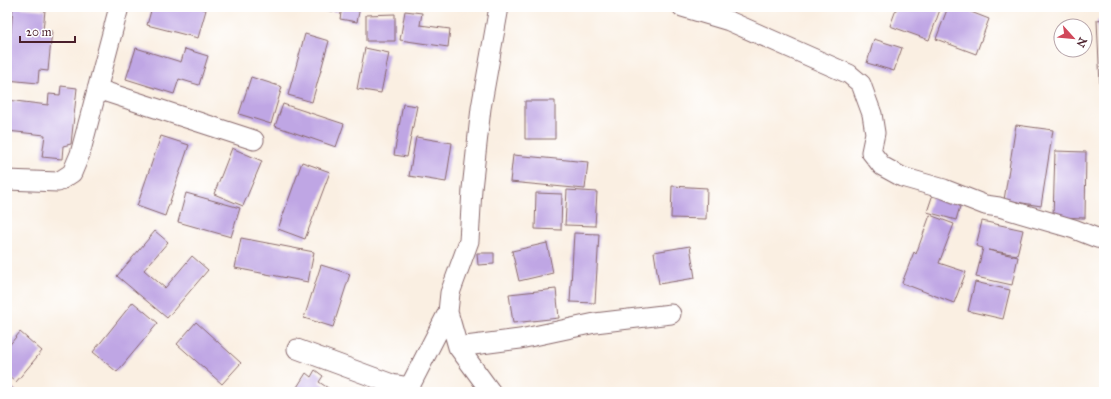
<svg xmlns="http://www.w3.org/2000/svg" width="1111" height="399" font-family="'IM FELL Great Primer',serif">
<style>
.building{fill:#bfa6e4}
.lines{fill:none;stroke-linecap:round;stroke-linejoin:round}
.minor-casing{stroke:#88686b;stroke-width:21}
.minor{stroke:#fff;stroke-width:19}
</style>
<rect width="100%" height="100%" fill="#fff"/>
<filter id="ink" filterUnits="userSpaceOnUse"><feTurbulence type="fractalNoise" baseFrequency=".025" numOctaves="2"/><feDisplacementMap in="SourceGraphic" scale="8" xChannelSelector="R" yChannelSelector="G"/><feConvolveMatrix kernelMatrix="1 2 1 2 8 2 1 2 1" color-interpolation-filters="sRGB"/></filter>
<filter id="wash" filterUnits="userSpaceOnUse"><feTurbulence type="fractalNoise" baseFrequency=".012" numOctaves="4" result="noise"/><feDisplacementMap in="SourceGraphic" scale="16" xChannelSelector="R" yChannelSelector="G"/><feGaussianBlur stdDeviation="0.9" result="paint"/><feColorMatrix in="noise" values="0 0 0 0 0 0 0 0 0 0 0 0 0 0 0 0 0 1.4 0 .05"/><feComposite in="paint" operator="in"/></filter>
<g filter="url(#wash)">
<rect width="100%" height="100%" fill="#faefe2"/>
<g id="blocks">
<!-- building -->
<path class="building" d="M13 7 45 10 43 31H52L48 71 39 70 38 83 7 80Z
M152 7H196L206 10 198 38 147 25Z
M310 7H338V12L309 8Z
M342 7H360L357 22 340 19Z
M897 7H941L929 40 890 26Z
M948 7H958L989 19 976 54 936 39Z
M405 11 422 13 420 25 450 29 448 47 400 40Z
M395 14V41H366V15Z
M1104 19V84L1100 85 1097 20Z
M305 34 329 41 312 102 288 95Z
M874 39 902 48 894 71 867 63Z
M136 48 181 62 185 49 208 56 199 85 179 79 174 94 126 79Z
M365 48 389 53 381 93 357 89Z
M251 77 282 87 271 124 239 114Z
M61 86 77 88 71 144 63 146 62 159 42 157 45 135 7 131V100L48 105 49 94 60 95Z
M525 101H555V139H525Z
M283 104 344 124 336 147 275 126Z
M403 104 417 106 407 157 394 155Z
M1016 125 1053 130 1041 206 1004 200Z
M161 136 189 145 165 216 137 206Z
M416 137 452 143 446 182 409 176Z
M232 148 262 161 243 206 214 194Z
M1055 151 1086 152 1085 218 1053 217Z
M513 155 588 162 585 189 510 182Z
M302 162 330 172 305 239 278 229Z
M672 186 707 188 706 219 671 218Z
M567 190 597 192 595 226 565 225Z
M186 193 240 208 231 237 178 222Z
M536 193 562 194 561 230 535 229Z
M933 194 961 203 956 220 927 212Z
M930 215 954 224 939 263 966 272 954 303 902 283 914 252 916 254Z
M982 221 1023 230 1017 255 988 250 1018 257 1012 285 976 277 983 248 976 246Z
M155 231 168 242 144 270 165 288 192 256 208 270 167 318 117 276Z
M574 233 599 234 595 303 570 302Z
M241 238 314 252 308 282 235 268Z
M547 243 553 273 519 281 512 251Z
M690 246 695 278 659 284 654 252Z
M477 253H494V264L478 265Z
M321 265 350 274 333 327 304 318Z
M975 282 1010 290 1003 319 968 311Z
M556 289 559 318 513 323 509 294Z
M133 302 158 323 117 372 93 352Z
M196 322 241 363 222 384 177 344Z
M20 332 42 351 16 382 7 374V348Z
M315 370 323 376 319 382 334 392H294L306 373 311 377Z
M7 384 17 392H7Z"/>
</g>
</g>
<g filter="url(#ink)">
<use href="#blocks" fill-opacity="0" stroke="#88686b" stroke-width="1"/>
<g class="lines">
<!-- minor casing -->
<g class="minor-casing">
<path id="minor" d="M682 7 729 21 849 74 861 84 872 114 875 133 871 152 882 166 902 177 944 189 985 205 999 207 1074 229 1097 238 1104 239
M97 89 254 140
M7 180 58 182 72 173 80 154 119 7
M458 347 520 339 595 323 671 314
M297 349 392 384 410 387
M407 392 448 312
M491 392 458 347 448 312 450 293 469 241 472 189 481 108 499 7"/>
</g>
<!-- minor -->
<use href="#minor" class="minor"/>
</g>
</g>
<!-- margin -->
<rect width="1111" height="399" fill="none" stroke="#fff" stroke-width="24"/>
<!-- north arrow -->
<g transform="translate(1073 38) rotate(117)"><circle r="19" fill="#ffffff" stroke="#b7a5aa"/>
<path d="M0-3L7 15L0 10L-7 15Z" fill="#d1495b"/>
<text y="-6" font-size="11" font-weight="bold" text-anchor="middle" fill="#4a1f2b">N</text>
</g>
<!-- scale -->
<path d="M20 36v6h55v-6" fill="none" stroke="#4a1f2b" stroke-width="2"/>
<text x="26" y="36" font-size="12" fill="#4a1f2b" stroke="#ffffff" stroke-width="3" paint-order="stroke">20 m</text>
</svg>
